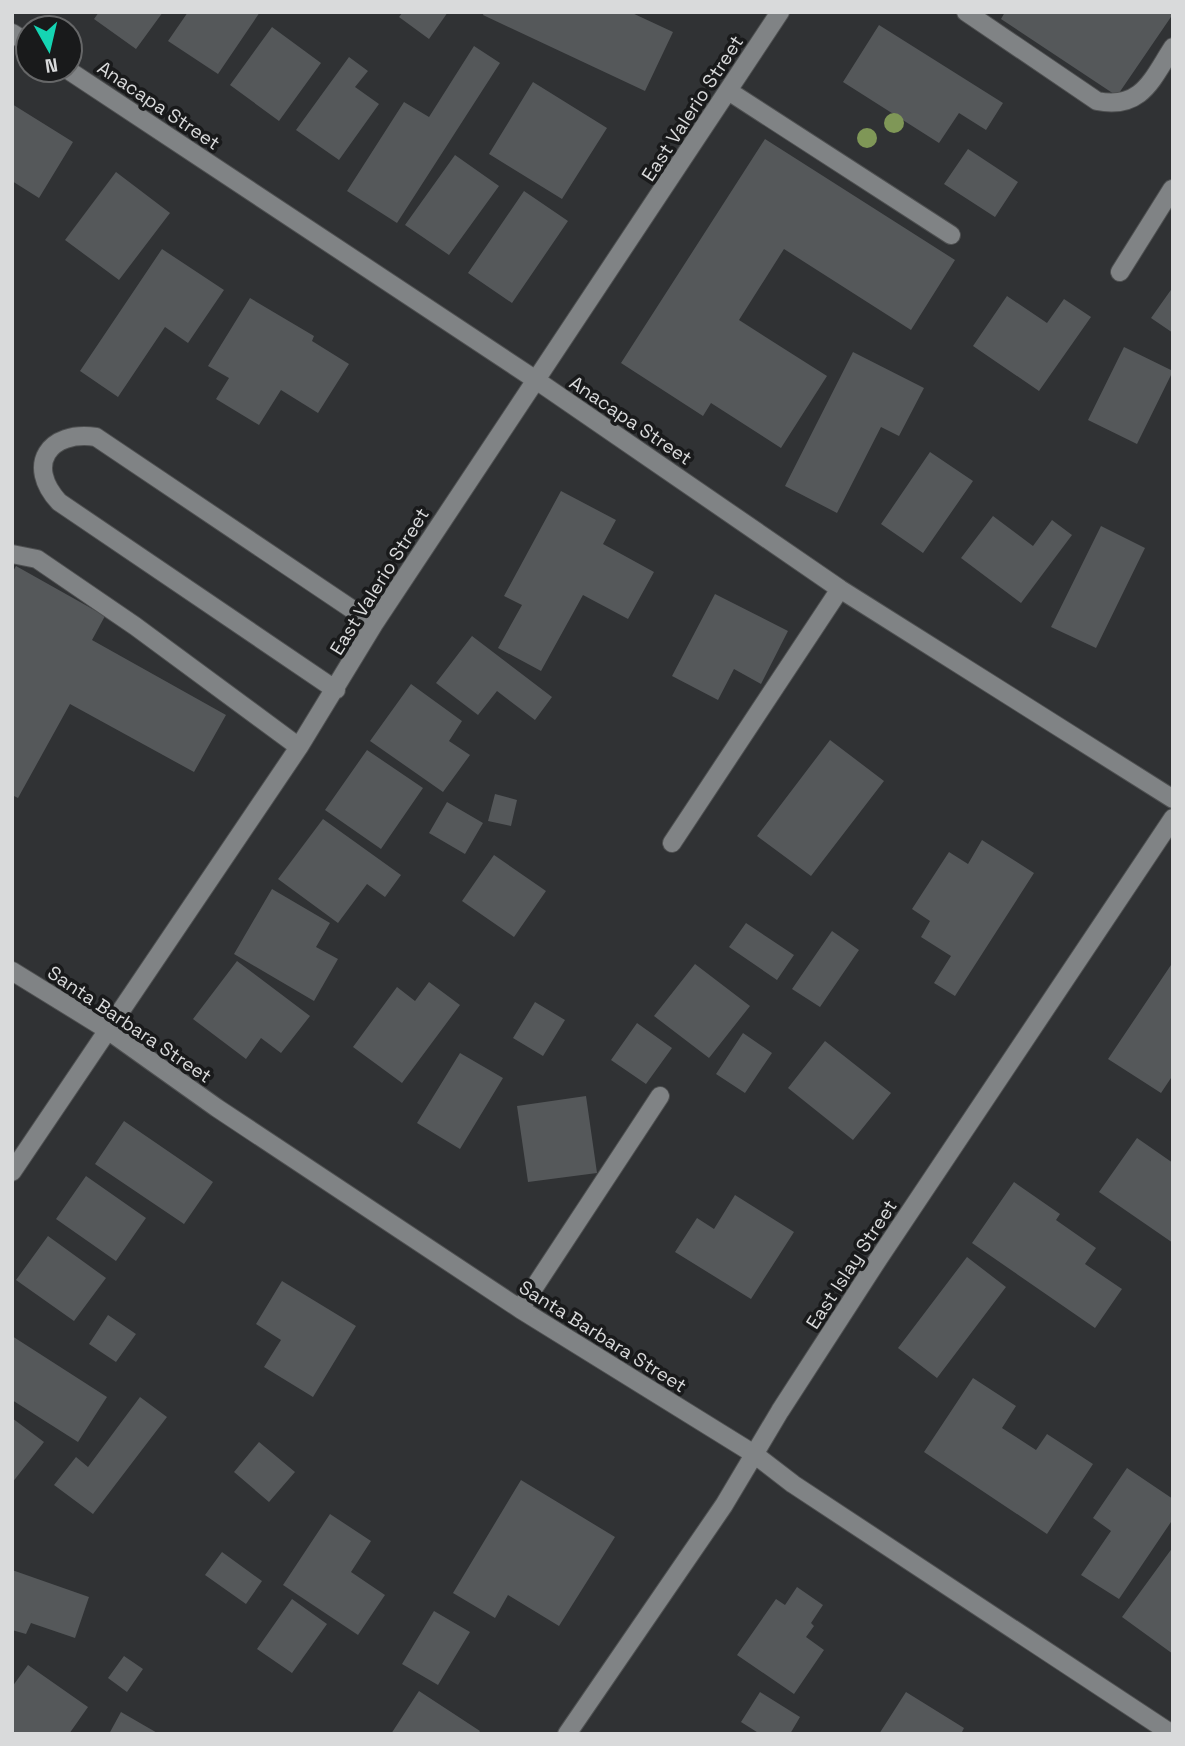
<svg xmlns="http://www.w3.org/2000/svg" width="1185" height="1746" font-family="'Space Grotesk',sans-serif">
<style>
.building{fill:#55585a}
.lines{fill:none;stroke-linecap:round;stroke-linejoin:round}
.minor-casing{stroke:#4e5051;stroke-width:20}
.minor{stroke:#808385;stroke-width:18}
.tree{fill:#7f9757}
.labels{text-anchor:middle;stroke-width:7;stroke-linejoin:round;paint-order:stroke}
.street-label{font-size:19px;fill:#d9dadb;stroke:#191a1b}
</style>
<rect width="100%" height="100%" fill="#303234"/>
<!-- building -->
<path class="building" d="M99 12H163L136 49 94 19Z
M188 12H260L218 74 168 41Z
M403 12H448L429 39 399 17Z
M484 12H630L673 32 645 91 483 15Z
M1005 12H1173V14L1117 96 1001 19Z
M879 25 1003 103 986 130 959 113 939 143 843 82Z
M272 27 321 63 279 121 230 85Z
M474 46 500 63 397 223 347 191 404 102 429 117Z
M349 57 368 71 355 87 379 104 339 160 296 130Z
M533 82 607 128 562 199 489 154Z
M12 104 73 142 39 198 12 181Z
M765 139 955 260 911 330 784 249 739 320 827 376 781 448 711 403 703 416 621 363Z
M968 149 1018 182 995 217 944 184Z
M455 155 499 186 449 255 405 225Z
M116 172 170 213 119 280 65 240Z
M524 191 568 221 512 303 468 273Z
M162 249 224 290 188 343 165 327 118 397 80 371Z
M1173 287V333L1151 318Z
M1007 296 1047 323 1064 299 1091 317 1039 391 973 346Z
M250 298 314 336 312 341 349 364 318 413 281 390 259 425 216 399 229 378 208 366Z
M1124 347 1173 371 1137 444 1088 420Z
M853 352 924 388 899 436 881 427 837 513 785 486Z
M930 452 973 481 923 553 881 524Z
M561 491 616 520 603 544 654 572 628 619 583 595 541 671 498 648 522 605 504 596Z
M993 516 1033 546 1052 520 1072 535 1021 603 961 558Z
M1101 526 1145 548 1096 648 1051 627Z
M16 566 105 616 92 640 226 715 194 772 70 704 18 798 12 795V573Z
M715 594 788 631 761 684 734 669 718 700 672 676Z
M472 636 552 697 535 720 497 691 478 715 436 683Z
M411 684 462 721 449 741 470 755 443 792 370 741Z
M830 740 884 781 811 876 757 836Z
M367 750 423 788 381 849 325 810Z
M495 794 517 800 511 826 488 821Z
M447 802 483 823 465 854 429 833Z
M323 819 401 875 385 897 367 884 338 923 278 879Z
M982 840 1034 873 955 996 934 983 951 956 921 937 930 921 912 909 949 852 968 864Z
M494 855 546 891 514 937 462 901Z
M272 889 330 923 316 947 338 959 314 1001 234 954Z
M746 923 794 955 777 980 729 947Z
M832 931 859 950 820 1007 792 989Z
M237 961 310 1016 281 1053 261 1038 246 1059 193 1019Z
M1173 962V1075L1161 1093 1108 1059Z
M695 964 750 1006 709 1058 654 1016Z
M429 982 460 1005 402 1083 353 1047 397 987 415 1001Z
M535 1002 565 1020 543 1056 513 1038Z
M637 1023 672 1048 646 1084 611 1060Z
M743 1033 772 1053 745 1093 716 1074Z
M825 1041 891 1093 853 1140 788 1088Z
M460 1053 503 1078 460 1149 417 1123Z
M586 1096 597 1173 528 1182 517 1106Z
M124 1121 213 1182 184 1224 95 1164Z
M1137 1138 1173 1163V1243L1099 1192Z
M86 1176 146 1218 116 1261 56 1219Z
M1014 1182 1060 1214 1056 1220 1096 1248 1085 1264 1122 1289 1095 1328 972 1243Z
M735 1195 794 1232 751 1299 675 1252 697 1218 714 1229Z
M48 1236 106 1278 74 1321 16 1280Z
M967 1257 1006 1287 937 1378 898 1348Z
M282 1281 356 1326 313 1397 264 1367 281 1340 256 1324Z
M108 1315 136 1334 116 1362 89 1344Z
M12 1336 107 1397 78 1442 12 1400Z
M973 1378 1016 1406 1002 1428 1036 1450 1047 1434 1093 1464 1047 1534 924 1452Z
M140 1397 167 1417 93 1514 54 1485 76 1457 88 1467Z
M12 1418 44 1442 12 1483Z
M259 1442 295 1472 269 1502 234 1472Z
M1127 1468 1173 1499V1519L1119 1599 1081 1575 1111 1531 1093 1518Z
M521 1480 615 1537 559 1626 508 1595 495 1618 453 1593Z
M330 1514 371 1541 351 1572 385 1595 358 1635 283 1585Z
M1173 1547V1654L1122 1617Z
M222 1552 262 1581 246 1604 205 1575Z
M12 1570 89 1597 75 1638 31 1623 26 1634 12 1630Z
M797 1587 823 1605 811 1623 814 1626 806 1637 824 1650 794 1694 737 1655 776 1599 785 1605Z
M292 1599 327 1624 292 1673 257 1649Z
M434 1611 470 1632 438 1685 402 1664Z
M124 1656 143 1669 127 1692 108 1678Z
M28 1665 88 1707 69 1734H12V1687Z
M419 1691 480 1731 478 1734H391Z
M760 1692 800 1717 790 1734H760L741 1722Z
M906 1692 964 1728 961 1734H879Z
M121 1712 159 1734H109Z"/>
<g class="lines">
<!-- minor casing -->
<g class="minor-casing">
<path id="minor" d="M966 12 1097 101C1142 110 1152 79 1173 47
M12 33 28 43
M68 70 536 380 840 589 1173 799
M730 92 951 235
M1120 272 1172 189
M12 554 37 559 135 626 299 747
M336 690 59 502C25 465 49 430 96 437L374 624
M672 843 840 589
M12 971 106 1029 217 1108 520 1309 754 1454 793 1484 1172 1734
M12 1172 299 747 374 624 780 12
M520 1309 660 1096
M567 1734 724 1505 780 1411 879 1258 1173 818"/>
</g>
<!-- minor -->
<use href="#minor" class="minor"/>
</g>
<!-- trees -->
<g class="tree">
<circle cx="894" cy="123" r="10"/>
<circle cx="867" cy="138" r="10"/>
</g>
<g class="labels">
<!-- street labels -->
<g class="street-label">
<text transform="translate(159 105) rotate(34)" y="7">Anacapa Street</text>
<text transform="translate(692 108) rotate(-57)" y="7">East Valerio Street</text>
<text transform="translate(631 420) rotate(34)" y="7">Anacapa Street</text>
<text transform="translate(379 581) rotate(-58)" y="7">East Valerio Street</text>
<text transform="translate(130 1024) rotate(34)" y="7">Santa Barbara Street</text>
<text transform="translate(851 1264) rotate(-57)" y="7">East Islay Street</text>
<text transform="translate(603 1336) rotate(32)" y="7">Santa Barbara Street</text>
</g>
</g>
<!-- border -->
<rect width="1185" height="1746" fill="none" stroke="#d9dadb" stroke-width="28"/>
<!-- north arrow -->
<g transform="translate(49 49) rotate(172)"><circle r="33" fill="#191a1b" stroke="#666768" stroke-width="2"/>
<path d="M0-5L12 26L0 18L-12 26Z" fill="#15d5b3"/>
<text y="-10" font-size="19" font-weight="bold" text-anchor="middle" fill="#d9dadb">N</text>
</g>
</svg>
